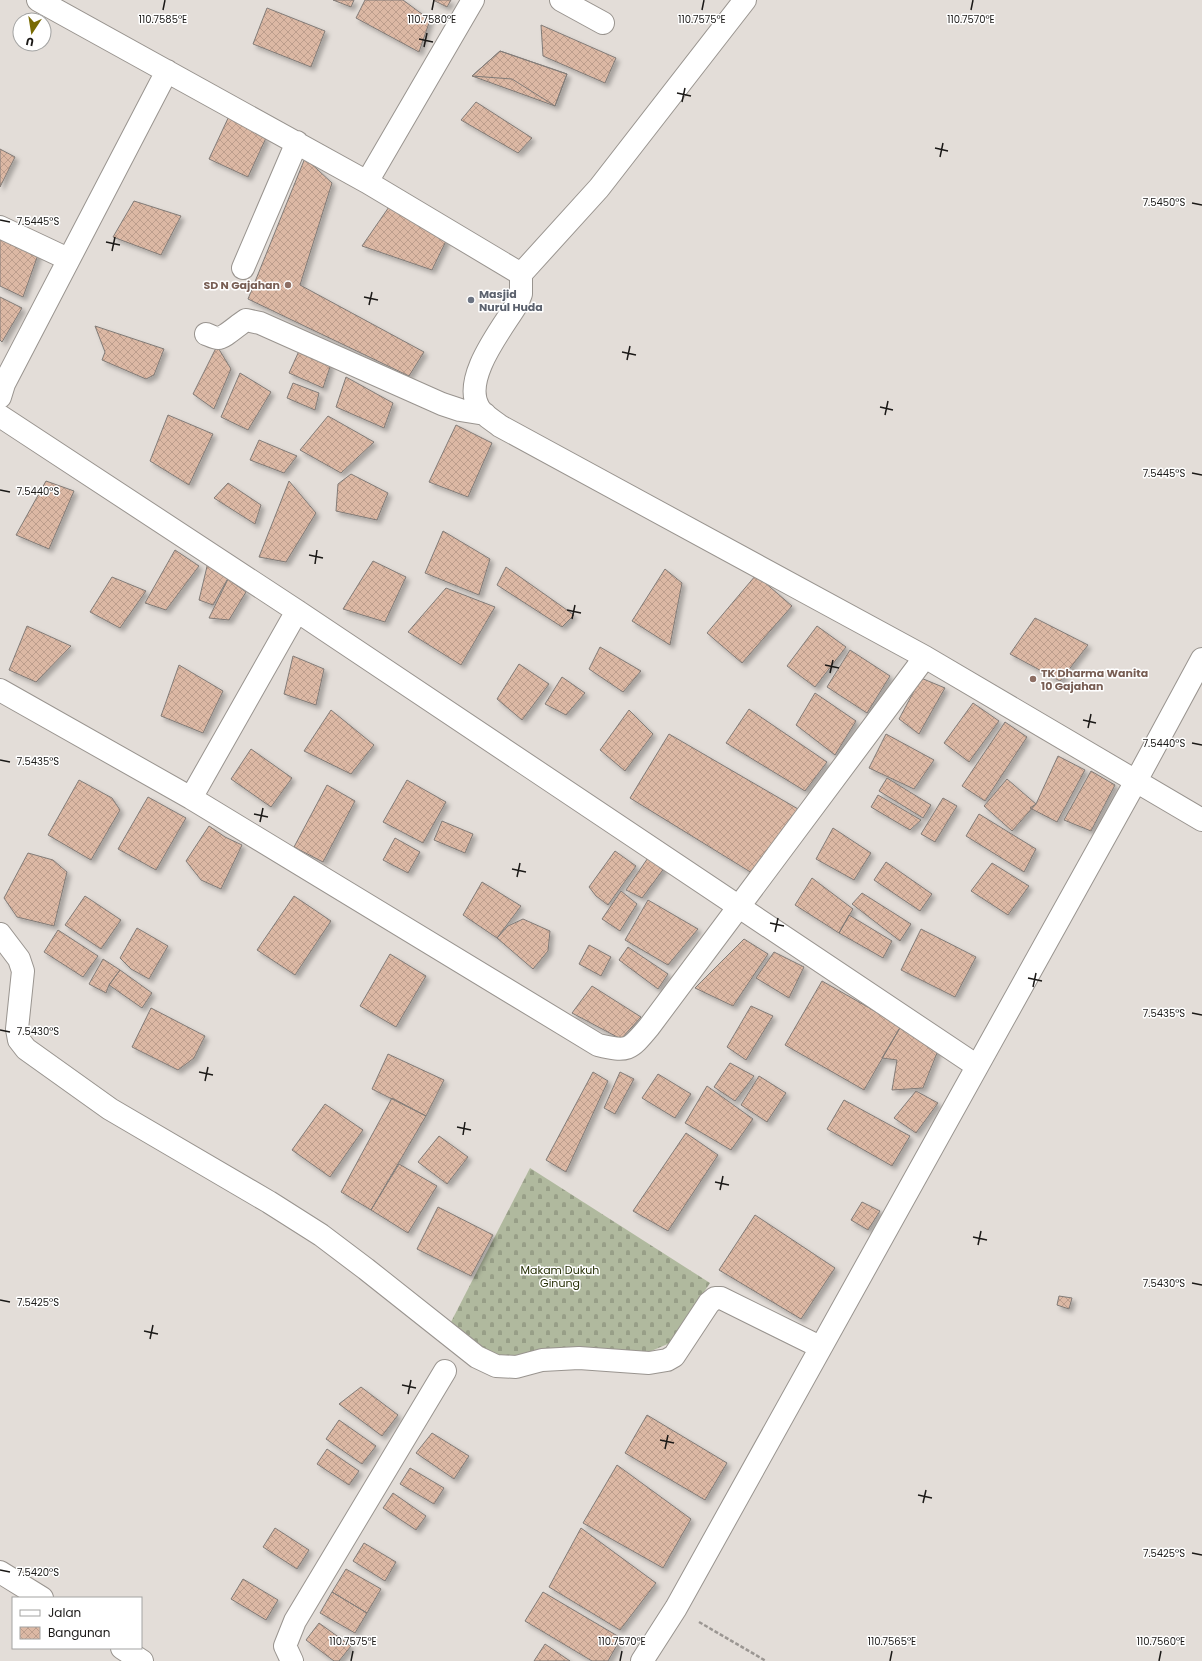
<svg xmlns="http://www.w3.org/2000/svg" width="1202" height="1661" font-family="Poppins,sans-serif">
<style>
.cemetery{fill:url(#cemetery-stones)}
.building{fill:url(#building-cross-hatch);stroke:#817b77;filter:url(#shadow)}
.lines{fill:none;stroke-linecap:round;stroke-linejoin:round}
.street-casing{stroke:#99948f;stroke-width:24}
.path{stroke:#9b9692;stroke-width:2.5;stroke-dasharray:4 2;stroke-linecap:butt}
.street{stroke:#fff;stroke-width:22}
.ticks{fill:none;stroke:#1a1816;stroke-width:1.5}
.education-dot{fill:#8d6e63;stroke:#fff;stroke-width:1.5}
.worship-dot{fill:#6b7280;stroke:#fff;stroke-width:1.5}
.labels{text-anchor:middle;stroke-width:3;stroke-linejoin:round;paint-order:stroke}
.education-label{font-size:11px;font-weight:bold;fill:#785e54;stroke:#fff;text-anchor:end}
.worship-label{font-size:11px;font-weight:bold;fill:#5b616d;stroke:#fff;text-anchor:start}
.park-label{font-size:11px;fill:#263005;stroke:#fff}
.ticks-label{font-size:10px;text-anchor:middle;fill:#1a1816;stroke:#fff;stroke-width:3;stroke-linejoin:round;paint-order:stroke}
</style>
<defs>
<pattern id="cemetery-stones" width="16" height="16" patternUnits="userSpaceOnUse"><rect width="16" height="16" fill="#b0b99e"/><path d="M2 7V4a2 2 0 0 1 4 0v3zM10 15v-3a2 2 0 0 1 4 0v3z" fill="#979e87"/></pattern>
<pattern id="building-cross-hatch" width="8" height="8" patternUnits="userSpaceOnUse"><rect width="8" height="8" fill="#dcb8a4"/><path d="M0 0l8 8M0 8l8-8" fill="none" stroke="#bc9d8c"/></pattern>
<filter id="shadow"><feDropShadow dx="3.5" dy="3.5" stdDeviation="2" flood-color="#0004"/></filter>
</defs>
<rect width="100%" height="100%" fill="#e3ddd8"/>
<!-- cemetery -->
<path class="cemetery" d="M530 1168 710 1283 670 1343 649 1352 518 1358 494 1355 473 1342 451 1322Z"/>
<!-- building -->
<path class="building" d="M333 0H354L351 7Z
M365 0H403L430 20 419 52 356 18Z
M433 0H451L447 7Z
M267 8 325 31 311 67 253 44Z
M541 25 616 58 605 83 543 56Z
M500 51 567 74 555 106 472 76Z
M500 51 567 74 555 106 512 79 472 76Z
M476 102 532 138 518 153 461 120Z
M230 114 266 138 248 177 209 159Z
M0 149 15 157 0 187Z
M305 158 332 183 300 285 424 352 409 376 248 299Z
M134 201 181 216 161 255 113 237Z
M391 204 447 239 432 270 362 246Z
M0 233 39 252 23 297 0 286Z
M0 297 22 308 2 342 0 340Z
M95 326 164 349 154 375 146 379 102 360 105 352Z
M217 346 231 369 214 409 193 394Z
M299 351 331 364 323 388 289 373Z
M240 373 271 392 248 430 221 417Z
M346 377 393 403 384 428 336 407Z
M293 383 319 393 315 410 287 398Z
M168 415 213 434 189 485 150 461Z
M328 416 374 442 341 473 300 450Z
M456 425 492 443 468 497 429 482Z
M259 440 297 456 284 473 250 460Z
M351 474 388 493 377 520 336 511 338 484Z
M46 481 74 491 49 549 16 535Z
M289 481 316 513 286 562 259 557Z
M228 483 261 505 255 524 214 498Z
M443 531 490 559 479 595 425 573Z
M175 550 199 566 166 610 145 603Z
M209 558 231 573 213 605 199 600Z
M373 561 406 577 385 622 343 609Z
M506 567 574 615 562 627 497 585Z
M665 569 682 583 670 645 632 621Z
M756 575 792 606 742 663 707 633Z
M112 577 146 591 120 628 90 612Z
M228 579 246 592 229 620 209 618Z
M446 588 495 607 461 665 408 632Z
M1035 618 1088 645 1060 681 1010 654Z
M27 626 71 646 36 682 9 670Z
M817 626 846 647 815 687 787 666Z
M600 647 641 671 623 692 589 669Z
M850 650 890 676 867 713 827 687Z
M293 656 324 669 316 705 284 694Z
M519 664 549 684 522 720 497 699Z
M179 665 223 691 203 733 161 716Z
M562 677 585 693 566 715 545 704Z
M921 678 945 688 919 734 899 719Z
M815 693 856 721 835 755 796 725Z
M973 703 999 721 969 762 944 743Z
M749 709 827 762 805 791 726 743Z
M331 710 374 745 351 774 304 751Z
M629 710 653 734 625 771 600 750Z
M1005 722 1027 737 985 801 962 786Z
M669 734 798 809 752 873 630 798Z
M886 734 934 760 914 789 869 768Z
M251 749 292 778 271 807 231 779Z
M1058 756 1085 770 1057 822 1030 808 1036 804Z
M1091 771 1115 785 1091 831 1064 820Z
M887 778 931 805 923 818 879 791Z
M1007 779 1036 804 1012 831 984 806Z
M79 780 112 798 120 810 91 860 48 835Z
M407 780 446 802 423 843 383 822Z
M327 785 355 801 323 862 294 847Z
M878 795 921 820 910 830 871 807Z
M148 797 186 818 156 870 118 849Z
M943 798 957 806 935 842 921 834Z
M979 814 1036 849 1024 872 966 836Z
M442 821 473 834 465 853 434 840Z
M209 826 225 837 242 845 221 889 201 880 186 861Z
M833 828 871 853 854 880 816 859Z
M395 838 420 852 408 873 383 860Z
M615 851 636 866 608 905 596 896 589 887Z
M652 852 668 863 642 898 626 890Z
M28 853 53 860 67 872 54 926 17 917 4 898Z
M886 862 932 894 920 911 874 880Z
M992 863 1029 886 1008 915 971 891Z
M812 878 853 909 839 933 795 905Z
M482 882 521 906 497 938 463 915Z
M621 891 637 904 620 931 602 919Z
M862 893 911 924 900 941 852 904Z
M85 896 121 920 101 949 65 925Z
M294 896 331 921 295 975 257 950Z
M648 900 698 929 668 965 625 940Z
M849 915 892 941 883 958 839 933Z
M523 919 550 931 548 951 533 969 497 938 508 926Z
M137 928 168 946 149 979 131 969 120 958Z
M921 929 976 957 955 997 901 970Z
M58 930 98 956 83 977 44 952Z
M744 939 768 954 733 1006 695 988Z
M589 945 611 957 601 976 579 964Z
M628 947 668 974 658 989 619 960Z
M774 952 804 967 789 998 756 978Z
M390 954 426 976 396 1027 360 1006Z
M103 959 120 970 109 985 106 993 89 984Z
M120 970 152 993 142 1008 109 985Z
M822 981 901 1026 864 1090 785 1045Z
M592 986 641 1017 621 1039 572 1013Z
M751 1006 773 1016 746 1060 727 1047Z
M151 1008 205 1036 194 1058 178 1070 132 1047Z
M901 1026 939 1048 923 1088 892 1090 897 1060 882 1058Z
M388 1054 444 1080 426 1116 372 1089Z
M730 1063 754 1076 735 1101 714 1087Z
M593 1072 608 1081 566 1172 546 1160Z
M620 1072 634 1079 615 1114 604 1108Z
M658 1074 691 1094 675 1118 642 1098Z
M759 1076 786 1093 767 1122 741 1105Z
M707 1086 753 1119 731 1150 685 1123Z
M916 1091 938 1103 916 1133 894 1118Z
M392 1098 426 1116 371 1210 341 1192Z
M844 1100 910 1136 892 1166 827 1129Z
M325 1104 363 1130 330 1177 292 1150Z
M686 1133 718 1155 668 1231 633 1211Z
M439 1136 468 1157 447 1184 418 1162Z
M399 1164 437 1186 408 1233 371 1210Z
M862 1202 880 1211 868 1230 851 1220Z
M438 1207 493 1235 471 1276 417 1249Z
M755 1215 835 1268 801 1319 719 1270Z
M1059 1296 1072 1298 1069 1309 1057 1305Z
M361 1387 398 1415 382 1436 339 1404Z
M647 1415 727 1463 705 1500 625 1453Z
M339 1420 376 1446 362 1464 326 1439Z
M432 1433 469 1456 454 1479 416 1453Z
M327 1449 359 1471 349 1485 317 1464Z
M617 1465 691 1519 663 1568 583 1523Z
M410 1468 444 1488 434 1504 400 1484Z
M393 1493 426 1516 416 1530 383 1508Z
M275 1528 309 1550 297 1569 263 1547Z
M581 1528 656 1583 620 1630 549 1587Z
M364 1543 396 1562 385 1581 353 1561Z
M346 1569 381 1589 367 1613 332 1592Z
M243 1579 278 1600 266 1620 231 1599Z
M332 1592 367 1613 355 1633 320 1613Z
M543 1592 621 1638 608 1661H592L525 1621Z
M319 1623 351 1646 339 1661H334L306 1640Z
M545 1644 570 1661H534Z"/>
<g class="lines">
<!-- street casing -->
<g class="street-casing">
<path id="street" d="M38 0 367 182
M473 0 367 182 521 274
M561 0 603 23
M745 0 599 188 521 274V294L517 304C502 329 461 379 479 408 483 415 494 421 500 426L925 657 1202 820
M0 227 68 259
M243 268 297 142
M206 334C209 335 214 338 218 338 223 339 239 324 246 320L260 323 442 404 460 410 485 414
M0 397 4 384 167 71
M0 416 297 611 977 1066
M0 690 191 798 598 1045C628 1052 629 1051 649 1027L925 657
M191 798 297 611
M0 934 19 959 23 971 17 1029 19 1040 26 1049 110 1109 269 1202 321 1235 366 1269 477 1357 496 1366 516 1367 542 1360 579 1358 649 1363 667 1360 674 1356 709 1303 715 1298H721L820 1347
M0 1572 42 1598
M122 1648 142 1661
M292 1661 285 1646 295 1621 445 1371
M642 1661 676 1608 1136 781 1202 659"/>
</g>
<!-- path -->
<path class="path" d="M699 1622 766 1661"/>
<!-- street -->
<use href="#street" class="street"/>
</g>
<!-- ticks -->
<path class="ticks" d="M163 10 165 0M432 10 434 0M702 10 704 0M971 10 973 0M419 39 433 42M424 47 427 33M677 93 691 96M682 102 685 88M935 148 948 151M940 157 943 143M1192 203 1202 205M0 220 10 222M106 242 120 245M112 251 115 237M364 297 378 300M369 305 372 292M622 352 636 355M627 360 630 346M880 407 893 410M885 415 888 401M1192 473 1202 475M0 490 10 492M309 555 323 558M315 564 317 550M567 610 581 613M572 619 575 605M825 665 839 668M830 673 833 660M1083 720 1096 723M1088 728 1091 714M1192 743 1202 745M0 760 10 762M254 814 268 817M260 822 263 808M512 869 526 872M517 877 520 863M770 923 784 926M775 932 778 918M1028 978 1042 981M1033 987 1036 973M1192 1013 1202 1015M0 1030 10 1032M199 1072 213 1075M205 1081 208 1067M457 1127 471 1130M463 1135 465 1122M715 1182 729 1185M720 1190 723 1176M973 1237 987 1240M978 1245 981 1231M1192 1283 1202 1285M0 1300 10 1302M144 1331 158 1334M150 1339 153 1325M402 1385 416 1388M408 1394 411 1380M660 1440 674 1443M665 1449 668 1435M918 1495 932 1498M923 1503 926 1490M1192 1553 1202 1555M0 1570 10 1572M351 1661 353 1651M620 1661 622 1651M890 1661 892 1651M1159 1661 1161 1651"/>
<!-- markers -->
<g class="education-dot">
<circle cx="288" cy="285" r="4"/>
<circle cx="1033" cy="679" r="4"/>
</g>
<circle class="worship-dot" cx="471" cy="300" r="4"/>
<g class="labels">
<!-- education labels -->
<g class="education-label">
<text x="280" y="289">SD N Gajahan</text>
<text x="1041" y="677" text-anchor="start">TK Dharma Wanita<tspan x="1041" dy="13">10 Gajahan</tspan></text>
</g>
<!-- worship labels -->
<g class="worship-label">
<text x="479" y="298">Masjid<tspan x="479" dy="13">Nurul Huda</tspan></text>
</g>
<!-- park labels -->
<g class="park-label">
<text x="560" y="1274">Makam Dukuh<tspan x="560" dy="13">Ginung</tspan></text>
</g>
</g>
<g class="ticks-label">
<text x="163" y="23">110.7585°E</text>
<text x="432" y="23">110.7580°E</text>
<text x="702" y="23">110.7575°E</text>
<text x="971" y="23">110.7570°E</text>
<text x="1164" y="206">7.5450°S</text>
<text x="38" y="225">7.5445°S</text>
<text x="1164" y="477">7.5445°S</text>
<text x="38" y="495">7.5440°S</text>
<text x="1164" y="747">7.5440°S</text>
<text x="38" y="765">7.5435°S</text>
<text x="1164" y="1017">7.5435°S</text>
<text x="38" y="1035">7.5430°S</text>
<text x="1164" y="1287">7.5430°S</text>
<text x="38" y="1306">7.5425°S</text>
<text x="1164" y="1557">7.5425°S</text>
<text x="38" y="1576">7.5420°S</text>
<text x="353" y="1645">110.7575°E</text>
<text x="622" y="1645">110.7570°E</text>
<text x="892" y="1645">110.7565°E</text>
<text x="1161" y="1645">110.7560°E</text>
</g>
<!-- legend -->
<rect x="12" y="1597" width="130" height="52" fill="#ffffff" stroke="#a3a3a2"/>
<rect x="20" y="1610" width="20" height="6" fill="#ffffff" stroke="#a3a3a2"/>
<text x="48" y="1617" font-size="12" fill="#1a1816">Jalan</text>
<rect x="20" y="1627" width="20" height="12" fill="url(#building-cross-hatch)" stroke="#a3a3a2"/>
<text x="48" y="1637" font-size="12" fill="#1a1816">Bangunan</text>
<!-- north arrow -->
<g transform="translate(32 32) rotate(192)"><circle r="19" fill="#ffffff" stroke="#a3a3a2"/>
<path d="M0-3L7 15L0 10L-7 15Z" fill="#786a02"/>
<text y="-6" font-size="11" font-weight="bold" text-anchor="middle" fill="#1a1816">U</text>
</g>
</svg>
